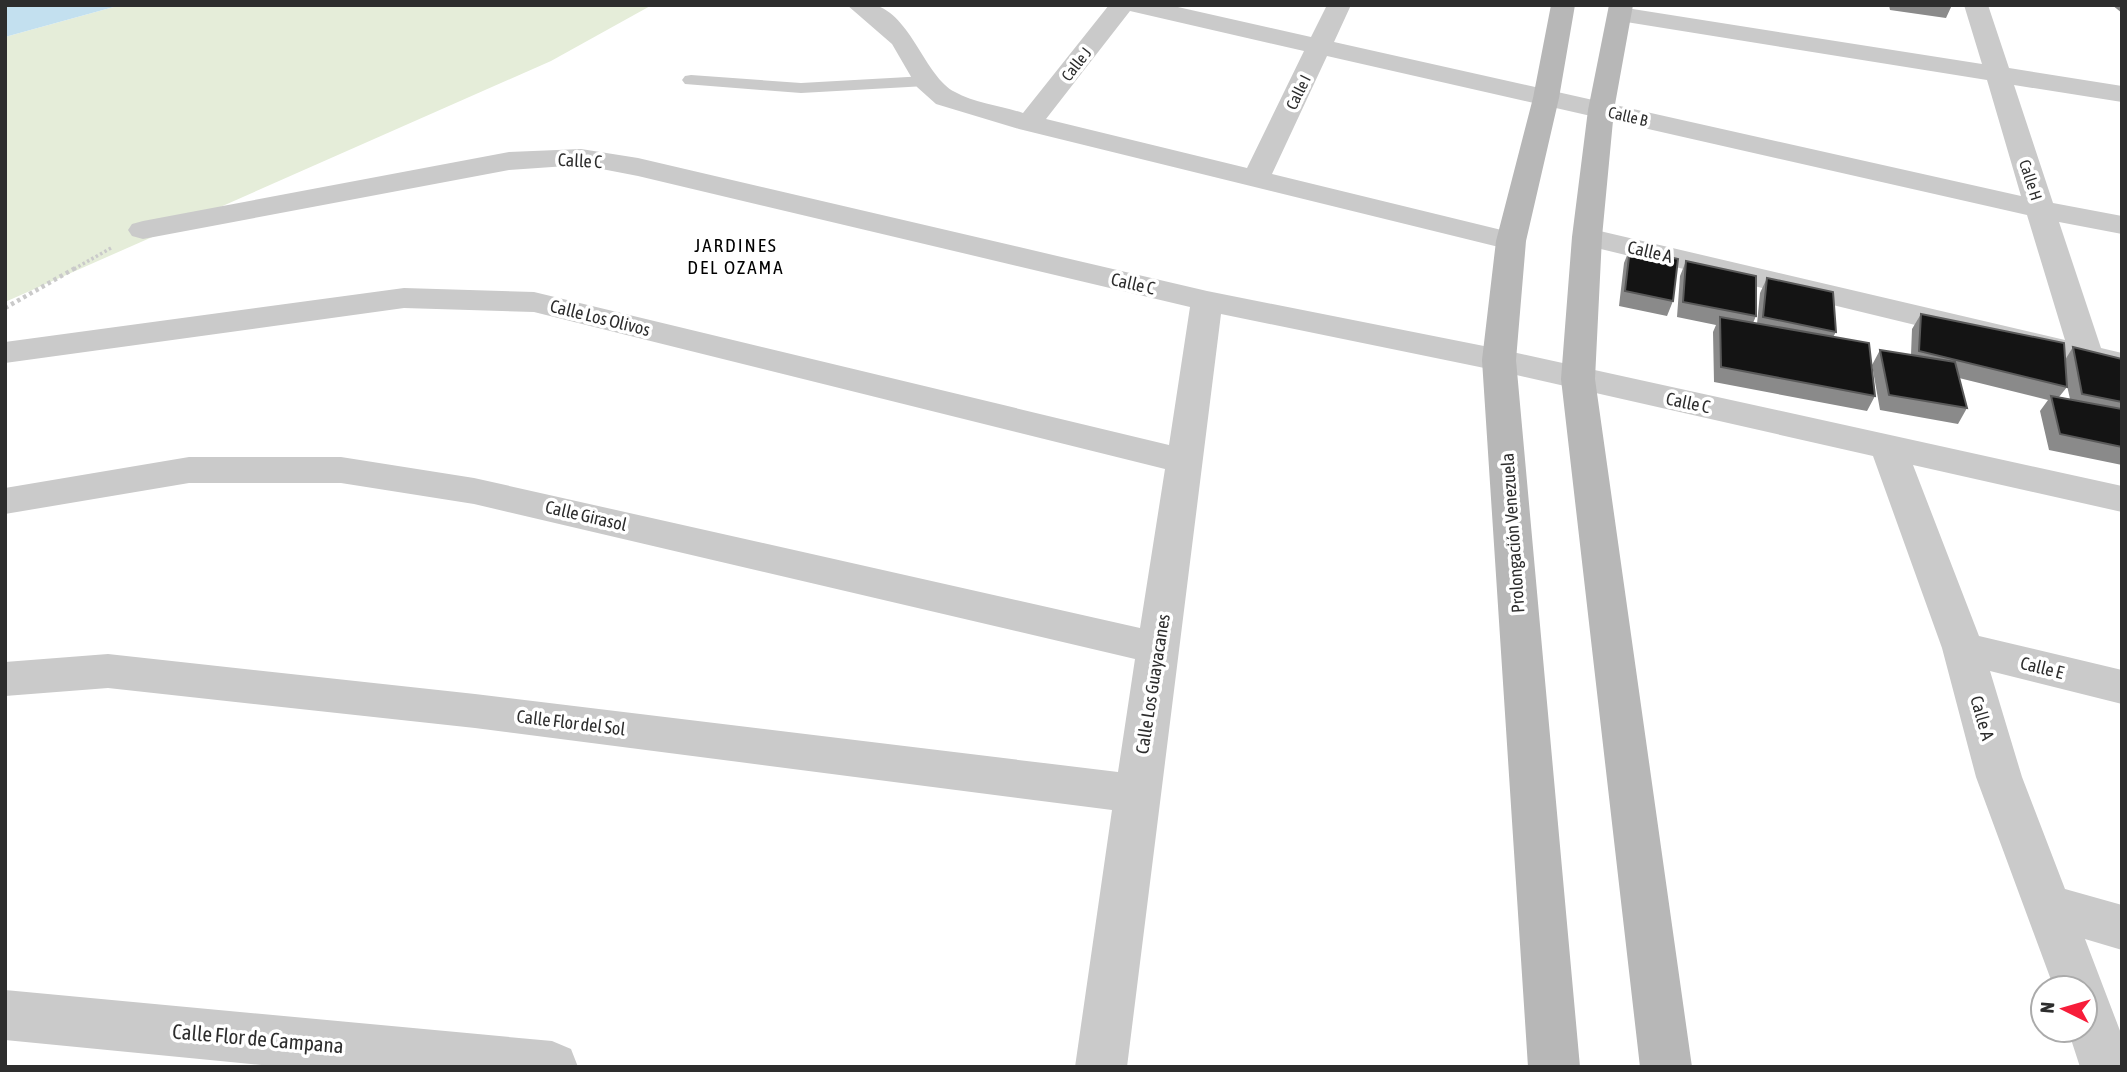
<svg xmlns="http://www.w3.org/2000/svg" width="2127" height="1072" font-family="'Asap Condensed',sans-serif">
<style>
.green{fill:#e5edd9}
.water{fill:#c3e0ef}
.lines{fill:none;stroke-linecap:round;stroke-linejoin:round}
.path-far1{stroke:#cacaca;stroke-width:3.5;stroke-dasharray:2.5 2.5;stroke-linecap:butt}
.path{stroke:#cacaca;stroke-width:4.5;stroke-dasharray:3.5 3.5;stroke-linecap:butt}
.lane{fill:#cacaca;fill-rule:evenodd}
.street{fill:#cacaca;fill-rule:evenodd}
.secondary{fill:#b7b7b7;fill-rule:evenodd}
.wall{fill:#8a8a8a;fill-rule:evenodd}
.building{fill:#141414;stroke:#5a5a5a;stroke-width:2}
.labels{text-anchor:middle;stroke-width:7;stroke-linejoin:round;paint-order:stroke}
.far-street-label{font-size:16px;fill:#2d2d2d;stroke:#fff}
.street-label{font-size:18px;fill:#2d2d2d;stroke:#fff}
.neighbourhood-label{font-size:19px;letter-spacing:2px;fill:#000;stroke:#fff}
.near-street-label{font-size:21px;fill:#2d2d2d;stroke:#fff}
</style>
<rect width="100%" height="100%" fill="#fff"/>
<!-- green -->
<path class="green" d="M121 5H652L551 61 5 302V37Z"/>
<!-- water -->
<path class="water" d="M5 5H121L5 37Z"/>
<g class="lines">
<!-- path-far1 -->
<path class="path-far1" d="M74 269 111 248"/>
<!-- path -->
<path class="path" d="M5 308 77 267"/>
<!-- lane -->
<path class="lane" d="M691 75 801 83 926 76 935 81 926 86 801 93 685 84 682 80 685 76Z"/>
<!-- street -->
<path class="street" d="M847 5C855 5 866 3 874 5 911 14 925 77 955 92 974 103 1002 106 1023 113L1109 5H1169L1311 37 1327 5H1351L1334 42 2021 196 1987 80 1620 21 1611 19 1608 14 1611 9 1620 7 1982 64 1964 5H1988L2009 68 2122 86V102L2014 85 2053 203 2122 216V234L2059 222 2101 348 2122 353V375L1576 243 1572 237 1576 231 1587 228 2065 340 2027 215 1327 56 1272 174 1522 235 1526 241 1522 247 1511 250 1019 129 936 104 917 87 892 44ZM1130 11 1304 51 1247 168 1046 119Z
M581 149 638 158 1207 291 1499 349 2122 486V512L1913 465 1979 636 2122 670V704L1990 671 2022 777 2065 889 2122 905V950L2085 939 2122 1036V1067H2080L2068 1030H2085V988H2054L1976 777 1942 648 1873 456 1499 371 1221 314 1127 1067H1075L1112 810 475 728 108 688 5 696V662L108 654 475 694 1118 772 1135 659 474 504 341 483H189L5 514V488L189 457H341L474 478 1140 628 1165 469 534 312 404 308 5 363V342L404 288 534 292 1169 445 1190 307 638 176 581 165 509 170 143 239 132 236 128 230 132 224 143 221 509 152Z
M5 990 552 1041 571 1049 578 1067H282L5 1040Z"/>
<!-- secondary -->
<path class="secondary" d="M1551 5H1575L1559 98 1526 241 1516 360 1580 1067H1528L1482 360 1496 241 1533 98Z
M1609 5H1633L1614 110 1602 237 1595 379 1692 1067H1640L1561 379 1572 237 1588 110Z"/>
</g>
<!-- wall -->
<path class="wall" d="M1889 5H1952L1946 18 1890 10Z
M2112 5H2122V13Z
M1630 248 1673 301 1667 316 1619 306 1624 263Z
M1686 261 1756 316 1753 323 1757 324 1760 293 1767 278 1836 332 1833 337 1875 396 1867 411 1714 382 1713 332 1716 325 1677 317 1680 276Z
M1921 314 2065 360 2073 347 2122 359V465L2049 450 2040 411 2048 400 1959 378 1967 408 1958 424 1880 410 1872 365 1880 350 1911 355 1912 329ZM2066 381 2070 399 2059 397 2067 387Z"/>
<!-- building -->
<path class="building" d="M1630 248 1678 259 1673 301 1625 291Z
M1686 261 1756 276V316L1683 302Z
M1767 278 1833 292 1836 332 1763 317Z
M1921 314 2064 343 2067 387 1919 351Z
M1720 317 1869 343 1875 396 1721 367Z
M2073 347 2122 359V402L2082 394Z
M1880 350 1955 362 1967 408 1889 395Z
M2051 396 2122 409V447L2060 434Z"/>
<g class="labels">
<!-- far-street labels -->
<g class="far-street-label">
<text transform="translate(1076 64) rotate(-52)" y="6">Calle J</text>
<text transform="translate(1298 92) rotate(-64)" y="6">Calle I</text>
<text transform="translate(1628 116) rotate(13)" y="6">Calle B</text>
<text transform="translate(2031 180) rotate(72)" y="6">Calle H</text>
</g>
<!-- street labels -->
<g class="street-label">
<text transform="translate(580 161) rotate(3)" y="6">Calle C</text>
<text transform="translate(1650 252) rotate(13)" y="6">Calle A</text>
<text transform="translate(1133 284) rotate(13)" y="6">Calle C</text>
<text transform="translate(600 318) rotate(14)" y="6">Calle Los Olivos</text>
<text transform="translate(1688 403) rotate(12)" y="6">Calle C</text>
<text transform="translate(586 516) rotate(13)" y="6">Calle Girasol</text>
<text transform="translate(1513 533) rotate(-94)" y="6">Prolongación Venezuela</text>
<text transform="translate(2042 668) rotate(14)" y="6">Calle E</text>
<text transform="translate(1153 684) rotate(-81)" y="6">Calle Los Guayacanes</text>
<text transform="translate(1982 718) rotate(74)" y="6">Calle A</text>
<text transform="translate(571 723) rotate(7)" y="6">Calle Flor del Sol</text>
</g>
<!-- neighbourhood labels -->
<g class="neighbourhood-label">
<text x="736" y="252">JARDINES<tspan x="736" dy="22">DEL OZAMA</tspan></text>
</g>
<!-- near-street labels -->
<g class="near-street-label">
<text transform="translate(258 1039) rotate(5)" y="7">Calle Flor de Campana</text>
</g>
</g>
<!-- border -->
<rect width="2127" height="1072" fill="none" stroke="#2d2d2d" stroke-width="14"/>
<!-- north arrow -->
<g transform="translate(2064 1009) rotate(275)"><circle r="33" fill="#ffffff" stroke="#ababab" stroke-width="2"/>
<path d="M0-5L12 26L0 18L-12 26Z" fill="#f71d3a"/>
<text y="-10" font-size="19" font-weight="bold" text-anchor="middle" fill="#2d2d2d">N</text>
</g>
</svg>
